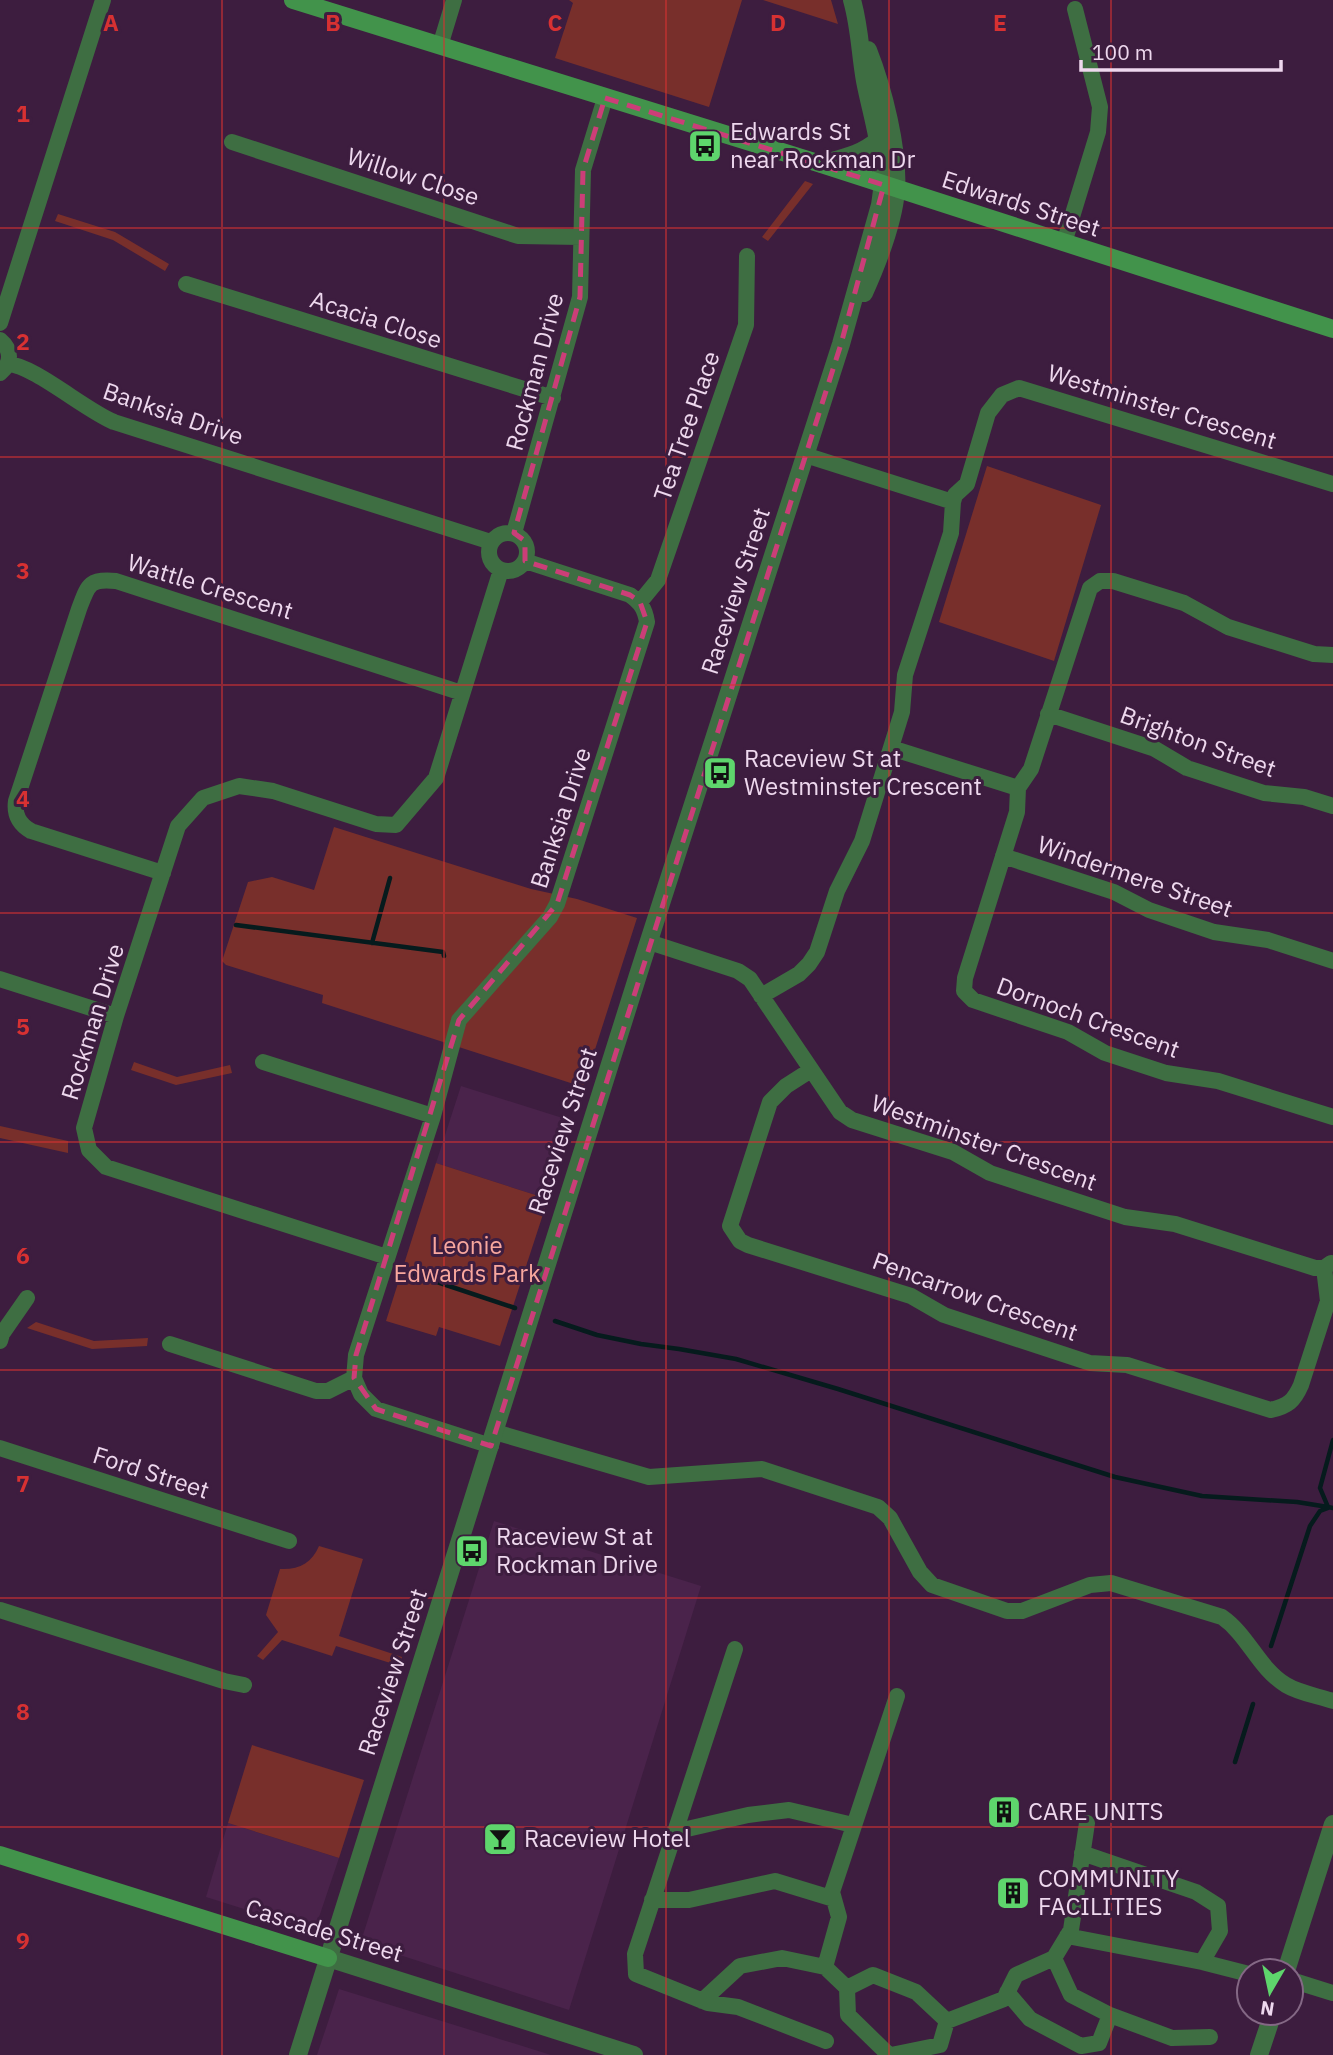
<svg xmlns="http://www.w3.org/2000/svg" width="1333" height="2055" font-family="'IBM Plex Sans',sans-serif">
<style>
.built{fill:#4a234b}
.green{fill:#782f2b}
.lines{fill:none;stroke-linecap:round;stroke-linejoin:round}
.stream{stroke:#061b1d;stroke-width:4.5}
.minor{stroke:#3e6e42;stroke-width:16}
.tertiary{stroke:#3e6e42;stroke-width:18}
.secondary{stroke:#42934b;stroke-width:18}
.marked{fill:none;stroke:#cb3e78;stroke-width:5;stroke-dasharray:14 9;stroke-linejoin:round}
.grid{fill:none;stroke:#d73132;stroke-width:2;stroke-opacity:0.55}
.labels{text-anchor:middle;stroke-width:6;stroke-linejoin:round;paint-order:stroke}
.poi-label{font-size:24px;fill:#eed8ee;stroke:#3d1d3f;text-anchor:start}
.street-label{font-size:24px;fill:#eed8ee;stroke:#3d1d3f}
.park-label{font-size:24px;fill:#f9a79e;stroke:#3d1d3f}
.grid-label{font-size:23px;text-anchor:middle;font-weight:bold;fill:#d73132;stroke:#3d1d3f;stroke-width:6;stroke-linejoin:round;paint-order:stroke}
</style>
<rect width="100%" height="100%" fill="#3d1d3f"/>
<!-- built -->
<path class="built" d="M461 1086 572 1121 548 1199 436 1163Z
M494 1521 701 1586 569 2010 369 1945 363 1935Z
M228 1823 339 1858 317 1923 305 1928 206 1897Z
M339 1989 551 2055H317Z"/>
<!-- green -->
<path class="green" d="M569 0H742L709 107 555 58 573 3Z
M763 0H831L838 24Z
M805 181 813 184 768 241 762 237Z
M58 214 115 232 169 264 165 271 113 240 55 221Z
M987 466 1101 505 1054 661 939 622Z
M334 827 531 889 577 899 637 918 583 1087 322 1003 323 995 226 965 222 961 248 882 272 877 314 890Z
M134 1062 177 1077 230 1065 232 1073 176 1085 131 1070Z
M0 1126 68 1141V1153L0 1138Z
M436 1163 548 1199 500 1346 439 1327 436 1336 386 1321Z
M36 1322 94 1341 148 1338 147 1346 92 1349 27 1328Z
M319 1546 363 1559 339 1636 402 1657 400 1666 336 1646 332 1656 282 1640 263 1660 257 1656 278 1632 266 1615 280 1569C299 1570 312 1563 319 1546Z
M252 1745 364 1780 339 1858 228 1823Z"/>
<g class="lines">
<!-- stream -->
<path class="stream" d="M236 925 443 952 444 956
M372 943 390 878
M410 1273 515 1308
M555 1321 597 1335 641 1344 679 1349 736 1359 838 1389 1115 1477 1202 1496 1297 1502 1328 1507
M1333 1440 1320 1488 1328 1507 1333 1508
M1271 1646 1310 1526 1320 1511 1328 1508
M1235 1762 1253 1704"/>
<!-- minor -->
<path class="minor" d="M440 46 454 0
M232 142 518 236 581 237
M1064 243 1098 132 1100 107 1075 9
M186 284 553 398
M0 323 103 0
M0 340C12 350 12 363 0 373
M8 364C33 365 85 410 114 422L491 542
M805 455 953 502 955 495 967 484 988 413 1002 395 1019 388 1333 484
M489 552a19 19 0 1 1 38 0a19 19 0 1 1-38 0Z
M514 533 580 297 583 170 605 98
M640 602 658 580 746 325 747 256
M1333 655 1314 654 1228 627 1184 603 1113 581H1100L1090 588 1031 769 1018 788 1017 812 965 978 964 991 973 1000 1068 1032 1105 1053 1166 1073 1218 1081 1333 1117
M1048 714 1155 749 1187 768 1230 782 1264 793 1304 797 1333 806
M891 748 1018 788
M1003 856 1114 892 1149 910 1214 932 1268 940 1333 961
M163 873 31 831C19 824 14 815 16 801L79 609C88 585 89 578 116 581L462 693
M649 942 738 971 750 979 840 1112 852 1120 953 1152 990 1173 1125 1217 1175 1224 1315 1268H1324L1331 1263
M0 979 116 1016
M761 996 799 974 809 964 817 952 837 891 862 841 902 712 905 675 951 533 953 502
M263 1062 433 1116
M811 1070 786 1086 770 1102 730 1226 740 1241 748 1245 911 1296 944 1315 1090 1363 1127 1365 1271 1410C1288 1406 1294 1401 1301 1385L1328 1301 1324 1268
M387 1257 106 1167 89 1150 84 1128 116 1016 178 826 203 798 239 786 273 791 376 824 396 825 436 778 501 570
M0 1341 2 1334 27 1298
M170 1344 316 1391H328L354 1378
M495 1432 649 1477 762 1469 878 1507 890 1518 920 1572 932 1585 1007 1611H1022L1090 1585 1111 1583 1222 1617C1248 1635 1259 1669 1286 1685 1299 1693 1318 1696 1333 1701
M491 1446 376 1409 361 1394 354 1378 356 1355 433 1116 459 1020 550 917 557 904 647 622C645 609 641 603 630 595L525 561
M0 1448 289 1541
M0 1610 224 1681 244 1685
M735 1649 635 1954 636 1974 708 2003 738 2007 826 2041
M674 1832 748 1815 789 1810 853 1825
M1082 1853 1196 1892 1218 1906 1220 1931 1202 1962
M652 1900H689L775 1881 834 1899
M1067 1936 1202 1962 1249 1974
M1054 1958 1071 1995 1110 2015 1172 2038 1210 2037
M1291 1980 1333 1993
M847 1988 825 1967 839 1917 832 1892 897 1696
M1007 1992 1030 2019 1081 2046 1099 2043 1110 2015
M702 2001 740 1966 782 1958 825 1967
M947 2021 1004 1999 1016 1975 1054 1958 1071 1930 1087 1823
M889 2055 848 2015 847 1988 873 1975 916 1992 947 2021 940 2045 891 2055"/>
<!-- tertiary -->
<path class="tertiary" d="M821 164C842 158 861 155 878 140
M864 293C878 262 893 225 896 191 899 150 883 88 868 50
M328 1958 634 2055
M1286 1971 1333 1824
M298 2055 638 975 841 344 880 205C888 164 873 122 865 81 860 53 860 28 852 0
M1259 2055 1273 2013"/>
<!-- secondary -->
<path class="secondary" d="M293 0 821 164 1333 329
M0 1855 328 1958"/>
</g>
<!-- marked area -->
<path class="marked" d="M605 98 884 185 841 344 491 1446 376 1409 354 1378 356 1355 459 1020 557 904 647 622 640 602 630 595 525 561V541L514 533 580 297 583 170Z"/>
<!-- grid -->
<path class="grid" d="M222 0V2055M444 0V2055M666 0V2055M889 0V2055M1111 0V2055M0 228H1333M0 457H1333M0 685H1333M0 913H1333M0 1142H1333M0 1370H1333M0 1598H1333M0 1827H1333"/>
<!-- icons -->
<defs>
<g id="bus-square" transform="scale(1.75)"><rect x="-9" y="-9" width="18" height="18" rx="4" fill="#5ed56c" stroke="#3d1d3f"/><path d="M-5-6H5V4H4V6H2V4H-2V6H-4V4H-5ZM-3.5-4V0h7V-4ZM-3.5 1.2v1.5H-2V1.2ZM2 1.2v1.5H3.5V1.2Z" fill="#111"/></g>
<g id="building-square" transform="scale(1.75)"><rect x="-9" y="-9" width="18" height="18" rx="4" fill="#5ed56c" stroke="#3d1d3f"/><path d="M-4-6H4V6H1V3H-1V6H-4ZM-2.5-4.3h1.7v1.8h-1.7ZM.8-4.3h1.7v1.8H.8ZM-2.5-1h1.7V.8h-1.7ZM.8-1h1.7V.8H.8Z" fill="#111"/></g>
<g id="bar-square" transform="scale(1.75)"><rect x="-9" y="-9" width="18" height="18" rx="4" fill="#5ed56c" stroke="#3d1d3f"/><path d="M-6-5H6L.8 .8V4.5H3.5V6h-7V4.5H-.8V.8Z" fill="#111"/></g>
</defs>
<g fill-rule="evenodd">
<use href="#bus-square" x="705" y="146"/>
<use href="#bus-square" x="720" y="773"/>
<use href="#bus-square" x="472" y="1551"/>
<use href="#building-square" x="1004" y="1812"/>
<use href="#bar-square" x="500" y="1839"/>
<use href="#building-square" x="1013" y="1893"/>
</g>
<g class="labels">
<!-- poi labels -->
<g class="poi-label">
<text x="730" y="140">Edwards St<tspan x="730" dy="28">near Rockman Dr</tspan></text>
<text x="744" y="767">Raceview St at<tspan x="744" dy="28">Westminster Crescent</tspan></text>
<text x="496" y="1545">Raceview St at<tspan x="496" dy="28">Rockman Drive</tspan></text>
<text x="1028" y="1820">CARE UNITS</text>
<text x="524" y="1847">Raceview Hotel</text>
<text x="1038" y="1887">COMMUNITY<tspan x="1038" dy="28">FACILITIES</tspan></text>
</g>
<!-- street labels -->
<g class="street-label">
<text transform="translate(413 177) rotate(18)" y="8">Willow Close</text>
<text transform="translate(1021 204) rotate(18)" y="8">Edwards Street</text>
<text transform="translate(376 320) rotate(18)" y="8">Acacia Close</text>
<text transform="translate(535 372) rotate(-75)" y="8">Rockman Drive</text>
<text transform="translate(1162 407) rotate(17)" y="8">Westminster Crescent</text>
<text transform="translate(173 414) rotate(19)" y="8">Banksia Drive</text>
<text transform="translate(687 426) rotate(-71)" y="8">Tea Tree Place</text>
<text transform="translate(210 587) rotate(17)" y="8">Wattle Crescent</text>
<text transform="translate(736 591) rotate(-72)" y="8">Raceview Street</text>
<text transform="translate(1198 742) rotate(20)" y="8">Brighton Street</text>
<text transform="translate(561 818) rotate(-72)" y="8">Banksia Drive</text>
<text transform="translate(1135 877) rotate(19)" y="8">Windermere Street</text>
<text transform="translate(1088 1018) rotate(20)" y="8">Dornoch Crescent</text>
<text transform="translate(93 1022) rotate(-73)" y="8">Rockman Drive</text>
<text transform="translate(563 1131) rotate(-72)" y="8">Raceview Street</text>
<text transform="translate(984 1143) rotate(20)" y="8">Westminster Crescent</text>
<text transform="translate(975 1297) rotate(20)" y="8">Pencarrow Crescent</text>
<text transform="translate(151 1473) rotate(18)" y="8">Ford Street</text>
<text transform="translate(393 1672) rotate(-72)" y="8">Raceview Street</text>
<text transform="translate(324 1931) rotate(17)" y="8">Cascade Street</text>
</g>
<!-- park labels -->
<g class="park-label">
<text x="467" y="1254">Leonie<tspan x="467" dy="28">Edwards Park</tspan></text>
</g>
</g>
<g class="grid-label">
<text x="111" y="31">A</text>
<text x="333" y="31">B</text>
<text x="555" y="31">C</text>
<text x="778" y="31">D</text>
<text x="1000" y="31">E</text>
<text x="23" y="122">1</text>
<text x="23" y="350">2</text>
<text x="23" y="579">3</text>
<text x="23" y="807">4</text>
<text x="23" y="1035">5</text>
<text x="23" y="1264">6</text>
<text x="23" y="1492">7</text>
<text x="23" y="1720">8</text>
<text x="23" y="1949">9</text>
</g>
<!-- north arrow -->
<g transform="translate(1270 1992) rotate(189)"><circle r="33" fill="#3d1d3f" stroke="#846885" stroke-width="2"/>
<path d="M0-5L12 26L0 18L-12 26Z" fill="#5ed56c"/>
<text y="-10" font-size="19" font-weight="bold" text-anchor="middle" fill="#eed8ee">N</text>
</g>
<!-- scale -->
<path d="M1081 60v10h200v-10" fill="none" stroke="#eed8ee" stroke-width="3.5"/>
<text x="1092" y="60" font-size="21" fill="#eed8ee" stroke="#3d1d3f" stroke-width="5" paint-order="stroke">100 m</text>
</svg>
